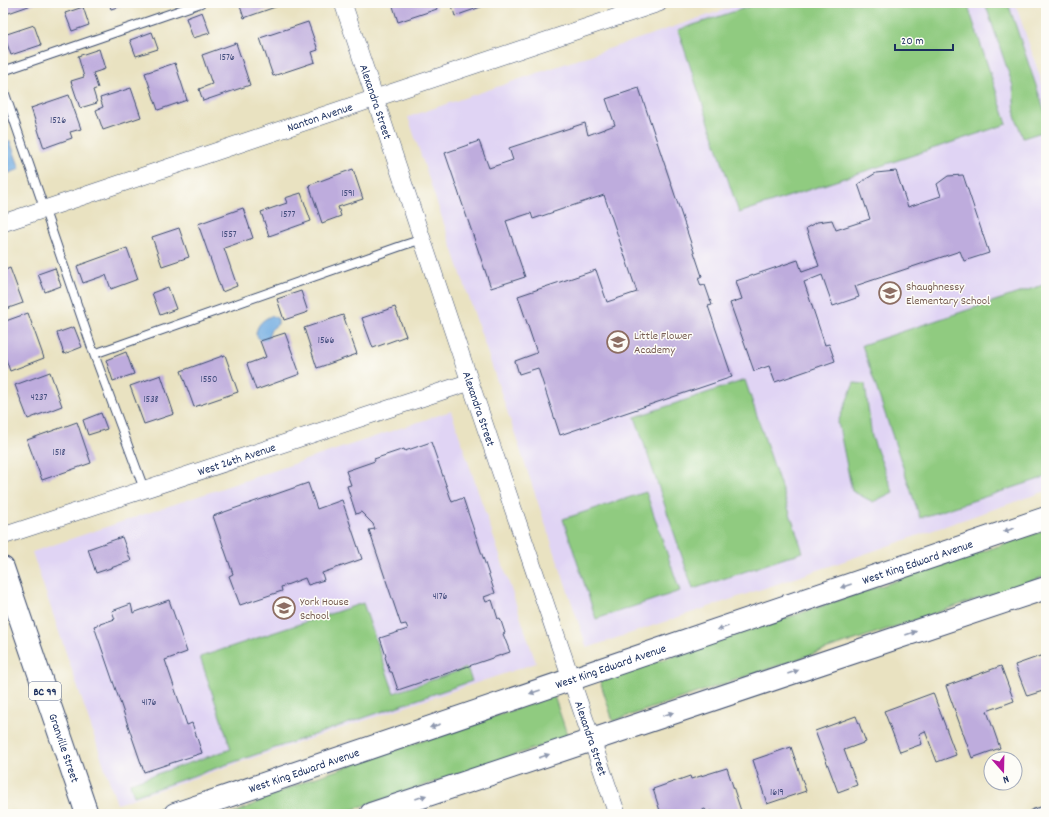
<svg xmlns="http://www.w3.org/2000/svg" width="1049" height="817" font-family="Dekko,sans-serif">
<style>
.built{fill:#e0d4f4}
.green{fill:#90cb80;stroke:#567d6f}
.water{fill:#6fabe1;stroke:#456da0}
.building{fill:#beacdd}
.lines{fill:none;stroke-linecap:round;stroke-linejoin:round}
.lane-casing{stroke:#3a4a6d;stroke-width:10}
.street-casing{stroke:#3a4a6d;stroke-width:18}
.secondary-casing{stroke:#3a4a6d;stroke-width:24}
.highway-casing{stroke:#3a4a6d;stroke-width:24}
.lane{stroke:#fff;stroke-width:8}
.street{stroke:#fff;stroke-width:17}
.secondary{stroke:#fff;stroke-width:22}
.highway{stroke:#fff;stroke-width:22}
.oneway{fill:#8d97ae}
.labels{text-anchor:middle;stroke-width:3;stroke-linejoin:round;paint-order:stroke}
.number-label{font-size:10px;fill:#444e7e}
.shield{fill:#fdfcf7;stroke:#5f6c8c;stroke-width:1}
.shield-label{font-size:11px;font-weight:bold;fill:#1b2f5e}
.street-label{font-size:12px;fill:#1b2f5e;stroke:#fdfcf7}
.education-label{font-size:12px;fill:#785e54;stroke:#fdfcf7;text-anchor:start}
</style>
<rect width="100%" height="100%" fill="#fdfcf7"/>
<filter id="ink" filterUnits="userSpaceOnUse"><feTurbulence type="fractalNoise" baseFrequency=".025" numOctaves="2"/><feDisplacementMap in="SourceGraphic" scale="8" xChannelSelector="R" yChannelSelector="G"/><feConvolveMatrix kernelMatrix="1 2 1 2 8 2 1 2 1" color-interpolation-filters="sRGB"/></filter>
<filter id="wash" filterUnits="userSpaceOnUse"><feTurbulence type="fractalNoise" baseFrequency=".012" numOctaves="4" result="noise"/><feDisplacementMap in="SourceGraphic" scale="16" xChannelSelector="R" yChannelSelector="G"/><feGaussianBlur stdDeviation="0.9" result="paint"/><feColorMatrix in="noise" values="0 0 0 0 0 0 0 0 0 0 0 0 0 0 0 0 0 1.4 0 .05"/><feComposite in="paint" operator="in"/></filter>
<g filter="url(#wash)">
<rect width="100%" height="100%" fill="#e9e2c1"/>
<!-- built -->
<path class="built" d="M744 3H1015L1046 94V491L827 567 587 648 408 117Z
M451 411 536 663 117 804 32 552Z"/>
<!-- green -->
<path class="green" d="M760 3H967L1007 124 739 213 678 30Z
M985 3H1008L1046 115V128L1042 132 1023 138 1015 116 1013 86Z
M1046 284V477L920 518 862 345Z
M745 380 803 552 693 589 635 417Z
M854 383 865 384 871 430 872 437 893 492 873 502 852 491 838 422Z
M646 492 680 591 596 619 563 519Z
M1046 530V576L613 721 600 681Z
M363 603 394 693 467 668 472 681 134 796 130 783 231 749 200 657Z
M554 696 568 737 339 814H233L273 795 311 779Z"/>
<!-- water -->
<path class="water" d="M5 140 10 141 20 169 4 175 3 172V141Z
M271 316 275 317 278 319V324C275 326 272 329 270 331 269 333 270 336 268 338 264 344 258 339 256 334 257 325 262 320 271 316Z"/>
<g id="blocks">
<!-- building -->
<path class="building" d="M3 3H37L3 15Z
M109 3H123L124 5 111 9Z
M239 3H277L278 6 244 18Z
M392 3H435L437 9 398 22Z
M451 3H492L455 16Z
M83 7 89 25 72 31 65 13Z
M202 12 210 33 193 38 186 18Z
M308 22 318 50 312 52 315 62 273 76 260 38Z
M34 25 41 45 11 55 4 35Z
M152 32 158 49 136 56 130 40Z
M236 43 250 85 203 101 199 89 212 84 202 55Z
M99 49 105 69 93 73 98 88 93 90 97 103 80 108 71 81 84 77 78 56Z
M175 63 187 100 158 110 145 73Z
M131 88 141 117 103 130 96 110 103 107 100 98Z
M639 88 702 276 698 278 701 286 705 285 712 305 708 306 732 377 560 435 538 368 519 374 515 361 537 353 518 296 596 270 607 302 637 292 604 195 533 219 531 213 506 221 525 277 491 288 445 153 479 141 489 168 513 160 509 148 585 123 588 135 615 125 606 99Z
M69 95 81 129 70 132 72 138 44 148 31 108Z
M353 169 363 199 338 207 341 216 322 223 309 185Z
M896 171 908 207 941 196 937 184 948 176 963 175 989 253 964 261 960 251 855 286 859 297 833 306 822 275 804 282 825 345 829 344 835 361 775 382 769 366 754 371 730 303 742 299 736 281 798 260 802 272 819 266 806 228 817 222 832 220 836 230 870 219 858 184 876 173Z
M301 193 311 221 269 236 261 212 287 203 285 198Z
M243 208 253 238 224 248 237 286 222 292 198 224Z
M179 228 189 257 162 266 152 237Z
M127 248 138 279 111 289 106 275 83 283 77 266Z
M10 268 23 303 3 310V271Z
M55 268 61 286 45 292 38 274Z
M168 287 176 309 160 315 152 293Z
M301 291 308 312 284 320 277 299Z
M395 307 406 336 373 348 362 318Z
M28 313 44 358 10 371 3 351V322Z
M343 315 357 354 317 368 304 328Z
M74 327 82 347 64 354 57 333Z
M285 333 300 374 256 390 247 364 266 357 260 341Z
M126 352 134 374 113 381 106 360Z
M225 355 238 392 194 407 181 371Z
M50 372 62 406 28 419 15 385Z
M161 375 174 414 144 424 130 386Z
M101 413 107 429 88 435 83 420Z
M77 422 91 463 42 480 27 440Z
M431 442 452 502 463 498 495 593 484 597 486 602 492 600 498 619 500 618 505 633 503 634 510 652 398 690 392 672H390L385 657 386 656 380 638 408 629 406 624 401 625 369 530 375 529 373 524 361 512 356 514 347 486 351 485 346 471 375 461 374 459 404 449 405 451Z
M308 483 317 509 342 500 362 559 322 573 324 580 308 585 305 578 281 587 282 591 240 605 229 576 233 574 213 516Z
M122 537 131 561 96 573 88 549Z
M169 600 187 652 165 660 187 725 192 723 202 753 144 772 94 626 115 619 112 611 131 604 133 613Z
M1046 654V690L1027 696 1015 665Z
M1001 666 1014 701 987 711 1000 748 972 758 946 686Z
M933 693 956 755 937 762 925 731 919 734 922 744 900 752 884 711Z
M856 716 866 742 844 750 857 785 838 792 815 731Z
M791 747 806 791 767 804 753 760Z
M727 768 742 814H712L711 811 707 812 705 809 690 814H661L653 789 690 776 691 779Z"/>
</g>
</g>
<g filter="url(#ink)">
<use href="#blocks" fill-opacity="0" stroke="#3a4a6d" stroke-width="1"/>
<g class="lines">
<!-- lane casing -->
<g class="lane-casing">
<path id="lane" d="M3 71 201 3
M3 88 94 354 144 489
M94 354 404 245 423 239
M1033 814 1046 810"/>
</g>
<!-- street casing -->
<g class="street-casing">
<g id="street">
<path id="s1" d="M343 3 470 382 617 814"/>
<path id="s2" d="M3 223 659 3"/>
<path id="s3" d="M3 536 470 382"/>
</g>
</g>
<!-- secondary casing -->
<g class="secondary-casing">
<g id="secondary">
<path id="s4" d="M175 814 1046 518"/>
<path d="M371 814 1046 588"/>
</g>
</g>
<!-- highway casing -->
<g class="highway-casing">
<g id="highway">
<path id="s5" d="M3 568 87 814"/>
</g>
</g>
<!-- lane -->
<use href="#lane" class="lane"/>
<!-- street -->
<use href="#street" class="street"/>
<!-- secondary -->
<use href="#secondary" class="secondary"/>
<!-- highway -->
<use href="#highway" class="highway"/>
</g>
<!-- one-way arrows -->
<defs><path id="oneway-solid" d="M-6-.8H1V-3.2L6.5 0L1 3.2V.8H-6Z"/></defs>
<g class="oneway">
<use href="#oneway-solid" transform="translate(1009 530) rotate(161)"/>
<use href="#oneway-solid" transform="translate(846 586) rotate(161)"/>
<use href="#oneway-solid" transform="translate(723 628) rotate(161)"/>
<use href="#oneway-solid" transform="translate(911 633) rotate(-19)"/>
<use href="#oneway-solid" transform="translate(793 672) rotate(-19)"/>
<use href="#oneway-solid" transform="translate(535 692) rotate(161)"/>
<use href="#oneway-solid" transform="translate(668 714) rotate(-19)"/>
<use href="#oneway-solid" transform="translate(435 726) rotate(161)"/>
<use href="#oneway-solid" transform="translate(544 756) rotate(-19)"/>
<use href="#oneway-solid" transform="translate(421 797) rotate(-19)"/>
</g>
</g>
<!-- icons -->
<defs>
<g id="school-ring" transform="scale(1.15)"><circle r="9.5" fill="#fdfcf7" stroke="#8d6e63" stroke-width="1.5"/><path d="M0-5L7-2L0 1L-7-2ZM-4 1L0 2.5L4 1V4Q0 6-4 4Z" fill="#8d6e63"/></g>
</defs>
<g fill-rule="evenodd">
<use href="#school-ring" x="890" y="293"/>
<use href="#school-ring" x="618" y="342"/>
<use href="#school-ring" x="284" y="608"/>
</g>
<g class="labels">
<!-- number labels -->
<g class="number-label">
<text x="227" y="60">1576</text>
<text x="58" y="123">1526</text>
<text x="348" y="196">1591</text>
<text x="288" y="217">1577</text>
<text x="229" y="237">1557</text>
<text x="326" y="343">1566</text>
<text x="209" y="382">1550</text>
<text x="39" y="400">4237</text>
<text x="151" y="402">1538</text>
<text x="59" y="455">1518</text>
<text x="440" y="599">4176</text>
<text x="149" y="705">4176</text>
<text x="777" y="795">1619</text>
</g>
<!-- shield labels -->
<rect class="shield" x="29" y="682" width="32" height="18" rx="3"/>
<g class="shield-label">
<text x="45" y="695">BC 99</text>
</g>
<!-- street labels -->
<g class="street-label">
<text dy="4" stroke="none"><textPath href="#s1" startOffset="104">Alexandra Street</textPath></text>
<text dy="4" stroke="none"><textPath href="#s2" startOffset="334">Nanton Avenue</textPath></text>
<text dy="4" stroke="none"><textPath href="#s1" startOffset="428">Alexandra Street</textPath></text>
<text dy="4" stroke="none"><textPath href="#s3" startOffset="246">West 26th Avenue</textPath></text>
<text dy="4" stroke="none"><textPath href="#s4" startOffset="784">West King Edward Avenue</textPath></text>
<text dy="4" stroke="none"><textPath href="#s4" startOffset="460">West King Edward Avenue</textPath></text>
<text dy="4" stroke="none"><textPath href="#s1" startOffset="776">Alexandra Street</textPath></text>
<text dy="4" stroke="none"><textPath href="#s5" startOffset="190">Granville Street</textPath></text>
<text dy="4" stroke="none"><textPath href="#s4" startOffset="136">West King Edward Avenue</textPath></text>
</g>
<!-- education labels -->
<g class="education-label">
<text x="906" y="290">Shaughnessy<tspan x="906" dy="14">Elementary School</tspan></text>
<text x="634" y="339">Little Flower<tspan x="634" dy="14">Academy</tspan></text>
<text x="300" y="605">York House<tspan x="300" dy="14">School</tspan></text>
</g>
</g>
<!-- margin -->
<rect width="1049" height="817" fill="none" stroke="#fdfcf7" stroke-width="16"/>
<!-- north arrow -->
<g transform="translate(1003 771) rotate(160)"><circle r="19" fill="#fdfcf7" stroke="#a3aaba"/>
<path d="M0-3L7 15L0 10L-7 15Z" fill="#b5179e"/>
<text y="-6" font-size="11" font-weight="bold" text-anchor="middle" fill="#1b2f5e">N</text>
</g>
<!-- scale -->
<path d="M895 44v6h58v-6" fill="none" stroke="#1b2f5e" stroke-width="2"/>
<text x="901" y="44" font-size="12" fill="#1b2f5e" stroke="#fdfcf7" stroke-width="3" paint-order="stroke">20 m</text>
</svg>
